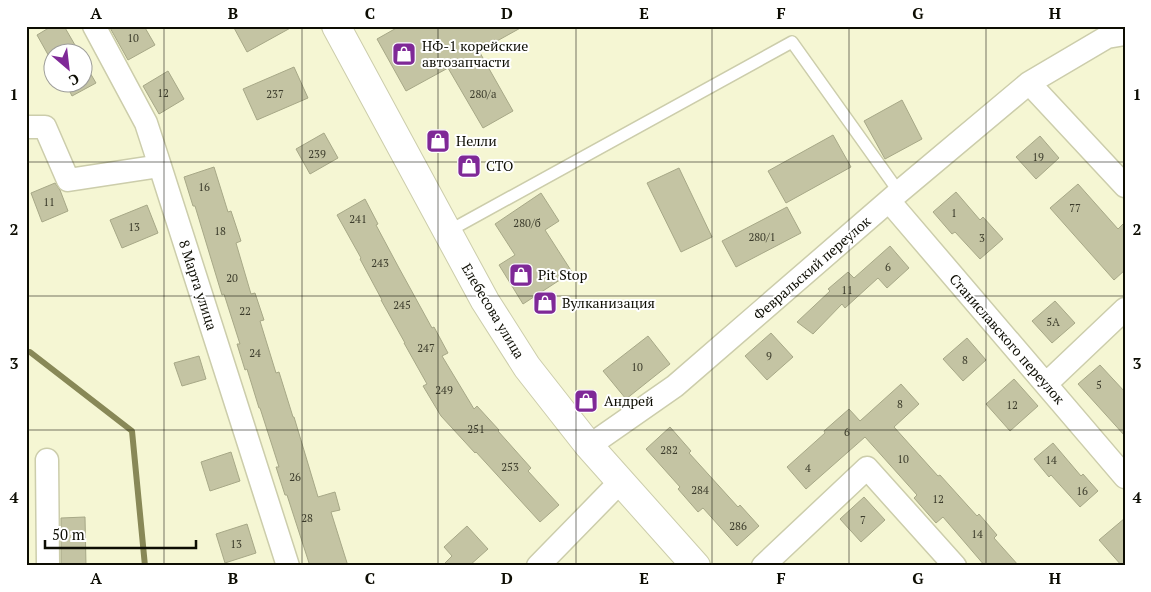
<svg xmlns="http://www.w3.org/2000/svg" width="1151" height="592" font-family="'PT Serif',serif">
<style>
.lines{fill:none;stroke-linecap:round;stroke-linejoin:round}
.stream{stroke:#888857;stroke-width:6}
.building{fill:#c4c4a3;stroke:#a7a887}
.service-casing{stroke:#cccdab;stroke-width:14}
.minor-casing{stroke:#cccdab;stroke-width:25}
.primary-casing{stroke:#cccdab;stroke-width:30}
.service{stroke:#fff;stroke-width:11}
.minor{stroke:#fff;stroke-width:22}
.primary{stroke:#fff;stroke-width:28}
.grid{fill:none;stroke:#0d0d03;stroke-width:1;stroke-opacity:0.55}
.labels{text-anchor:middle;stroke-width:4;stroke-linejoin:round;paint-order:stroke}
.number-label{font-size:11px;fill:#3b3b2b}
.poi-label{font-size:14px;fill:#0d0d03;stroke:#fff;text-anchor:start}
.street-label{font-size:14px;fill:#0d0d03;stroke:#fff}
.neatline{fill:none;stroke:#0d0d03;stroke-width:2}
.grid-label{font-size:16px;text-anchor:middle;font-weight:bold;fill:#0d0d03}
</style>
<rect width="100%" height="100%" fill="#f5f6d3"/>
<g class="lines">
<!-- stream -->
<path class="stream" d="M26 352H30L132 431 145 566"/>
</g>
<!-- building -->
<path class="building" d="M52 26H64L79 52H52V61L51 60 37 35Z
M109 26H144L155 45 128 60Z
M233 26H294L247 52Z
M400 26H524L479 51 513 111 483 128 448 68 406 91 377 39Z
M82 59 96 83 72 96 65 82H82Z
M294 67 308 98 257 120 243 89Z
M168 71 184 99 159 114 143 86Z
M902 100 922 139 885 159 864 121Z
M324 133 338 158 310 174 296 149Z
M833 135 851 167 786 203 768 171Z
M1040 136 1059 158 1036 179 1016 157Z
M214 167 228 212 231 211 241 241 236 243 251 294 255 293 264 320 260 321 276 373 279 372 293 417H294L318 497 335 492 340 510 331 512 348 566H310L287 495H285L276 467H279L260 408H259L247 369 245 370 237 344H240L224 294 222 295 195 206H193L184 177Z
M679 168 712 237 681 252 647 183Z
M55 183 60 190 68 211 42 222 31 193Z
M1078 184 1118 229 1125 222V270L1114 280 1050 208Z
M956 192 980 220 983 217 1003 239 980 259 955 232 952 234 933 212Z
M541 193 559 221 545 230 572 272 523 304 499 265 515 255 495 224Z
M365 199 378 224 376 225 399 268 432 328 434 327 448 353 442 356 474 409 477 406 499 430 498 431 531 468 528 471 559 505 540 522 476 452 475 453 441 416 423 386 427 384 404 343H405L381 300H382L360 259 361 258 337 215Z
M147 205 158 233 122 248 110 220Z
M787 207 801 233 736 267 722 241Z
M890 246 909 268 887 288 878 278 845 308 842 304 813 334 797 322 830 291 828 289 848 272 854 278Z
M1055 301 1075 323 1052 343 1032 321Z
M771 333 793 357 767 380 745 356Z
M648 336 670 364 626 399 603 371Z
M967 338 986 360 963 381 943 359Z
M199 356 206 379 182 386 174 363Z
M1100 365 1125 392V436L1078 384Z
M1014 379 1038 406 1010 431 986 404Z
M901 384 919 404 894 427 938 476 940 475 977 516 979 514 997 535 994 538 1019 566H985L943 517 936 523 914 498 917 495 865 437 806 489 787 467 825 433 824 431 849 409 860 421Z
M670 427 691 451 689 453 738 507 740 505 759 526 737 546 703 508 698 512 678 489 680 487 646 449Z
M1053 443 1081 476 1083 474 1098 491 1080 507 1051 475 1049 477 1034 459Z
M231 452 240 481 210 491 201 462Z
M864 497 885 520 861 542 840 519Z
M85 517 86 566H61V518Z
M1125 518V566H1122L1099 540Z
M247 524 256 553 225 563 216 534Z
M467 526 488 549 469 566H442L452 556 444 547Z"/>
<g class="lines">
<!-- service casing -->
<g class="service-casing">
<path id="service" d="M447 232 792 42 899 192"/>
</g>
<!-- minor casing -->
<g class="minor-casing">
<path id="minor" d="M94 26 146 123 160 166
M1029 83 1125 186
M26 127H45L68 180 160 166 288 566
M889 201 1125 477
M1046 384 1125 309
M589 446 675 386 899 192 1029 83 1107 37 1125 34
M47 460 48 566
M538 566 621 481
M763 566 867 468 955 566"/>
</g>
<!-- primary casing -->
<g class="primary-casing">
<path id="primary" d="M336 26 485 301 527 367 589 446 696 566"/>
</g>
<!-- service -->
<use href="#service" class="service"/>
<!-- minor -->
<use href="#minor" class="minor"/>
<!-- primary -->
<use href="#primary" class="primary"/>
</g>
<!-- grid -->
<path class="grid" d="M164 26V566M302 26V566M438 26V566M576 26V566M712 26V566M849 26V566M986 26V566M26 162H1125M26 296H1125M26 430H1125"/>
<!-- icons -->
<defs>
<g id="shop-square" transform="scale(1.25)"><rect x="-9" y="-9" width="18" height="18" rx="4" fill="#7f2997" stroke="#fff"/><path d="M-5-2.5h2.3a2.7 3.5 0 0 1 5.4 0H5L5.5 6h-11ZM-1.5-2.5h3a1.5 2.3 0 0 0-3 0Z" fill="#fff"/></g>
</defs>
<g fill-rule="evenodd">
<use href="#shop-square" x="404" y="54"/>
<use href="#shop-square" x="438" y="141"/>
<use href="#shop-square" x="469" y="166"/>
<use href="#shop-square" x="521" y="275"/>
<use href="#shop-square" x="545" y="303"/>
<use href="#shop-square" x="586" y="401"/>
</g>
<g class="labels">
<!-- number labels -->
<g class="number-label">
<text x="133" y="42">10</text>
<text x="163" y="97">12</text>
<text x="275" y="98">237</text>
<text x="483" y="98">280/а</text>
<text x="317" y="158">239</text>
<text x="1038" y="161">19</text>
<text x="204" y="191">16</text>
<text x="49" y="206">11</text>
<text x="1075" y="212">77</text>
<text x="954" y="217">1</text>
<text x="358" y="223">241</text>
<text x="527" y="227">280/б</text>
<text x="134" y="231">13</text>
<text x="220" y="235">18</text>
<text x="762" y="241">280/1</text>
<text x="982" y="242">3</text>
<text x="380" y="267">243</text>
<text x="888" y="271">6</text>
<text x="232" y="282">20</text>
<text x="847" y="294">11</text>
<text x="402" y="309">245</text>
<text x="245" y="315">22</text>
<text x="1053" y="326">5А</text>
<text x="426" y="352">247</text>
<text x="255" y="357">24</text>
<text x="769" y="360">9</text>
<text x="965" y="364">8</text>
<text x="637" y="371">10</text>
<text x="1099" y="389">5</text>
<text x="444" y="394">249</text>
<text x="900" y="408">8</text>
<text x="1012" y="409">12</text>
<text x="476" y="433">251</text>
<text x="847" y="436">6</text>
<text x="669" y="454">282</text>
<text x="903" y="463">10</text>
<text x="1051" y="464">14</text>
<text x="510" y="471">253</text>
<text x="808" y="472">4</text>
<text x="295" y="481">26</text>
<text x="700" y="494">284</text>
<text x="1082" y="495">16</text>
<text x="938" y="503">12</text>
<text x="307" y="522">28</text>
<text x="863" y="524">7</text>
<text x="738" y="530">286</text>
<text x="977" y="538">14</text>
<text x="236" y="548">13</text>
</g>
<!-- poi labels -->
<g class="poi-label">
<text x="422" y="51">НФ-1 корейские<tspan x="422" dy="16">автозапчасти</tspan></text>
<text x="456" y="146">Нелли</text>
<text x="486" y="171">СТО</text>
<text x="538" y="280">Pit Stop</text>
<text x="562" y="308">Вулканизация</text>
<text x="604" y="406">Андрей</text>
</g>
<!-- street labels -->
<g class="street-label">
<text transform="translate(812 268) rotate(-41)" y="5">Февральский переулок</text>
<text transform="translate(198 285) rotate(72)" y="5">8 Марта улица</text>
<text transform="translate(493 311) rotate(59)" y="5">Елебесова улица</text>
<text transform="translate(1007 339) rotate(49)" y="5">Станиславского переулок</text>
</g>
</g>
<!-- border -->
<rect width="1151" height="592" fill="none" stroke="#ffffff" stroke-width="55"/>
<!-- north arrow -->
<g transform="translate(68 68) rotate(152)"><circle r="24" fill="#ffffff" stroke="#9e9e9a"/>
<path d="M0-4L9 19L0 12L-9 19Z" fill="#7f2997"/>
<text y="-8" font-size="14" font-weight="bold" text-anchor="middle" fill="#0d0d03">С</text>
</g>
<!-- scale -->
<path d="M45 540v8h151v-8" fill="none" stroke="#0d0d03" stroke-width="2.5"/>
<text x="52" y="540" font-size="15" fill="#0d0d03" stroke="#ffffff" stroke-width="4" paint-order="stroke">50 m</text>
<rect x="28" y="28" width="1096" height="536" class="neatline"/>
<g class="grid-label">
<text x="96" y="19">A</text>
<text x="233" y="19">B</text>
<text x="370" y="19">C</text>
<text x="507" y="19">D</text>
<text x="644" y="19">E</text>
<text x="781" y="19">F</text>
<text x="918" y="19">G</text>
<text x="1055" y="19">H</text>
<text x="14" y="100">1</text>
<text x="1137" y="100">1</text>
<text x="14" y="235">2</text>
<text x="1137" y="235">2</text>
<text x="14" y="369">3</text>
<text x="1137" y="369">3</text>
<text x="14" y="503">4</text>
<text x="1137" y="503">4</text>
<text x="96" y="584">A</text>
<text x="233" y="584">B</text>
<text x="370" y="584">C</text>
<text x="507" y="584">D</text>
<text x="644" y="584">E</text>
<text x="781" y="584">F</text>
<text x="918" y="584">G</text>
<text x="1055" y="584">H</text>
</g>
</svg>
